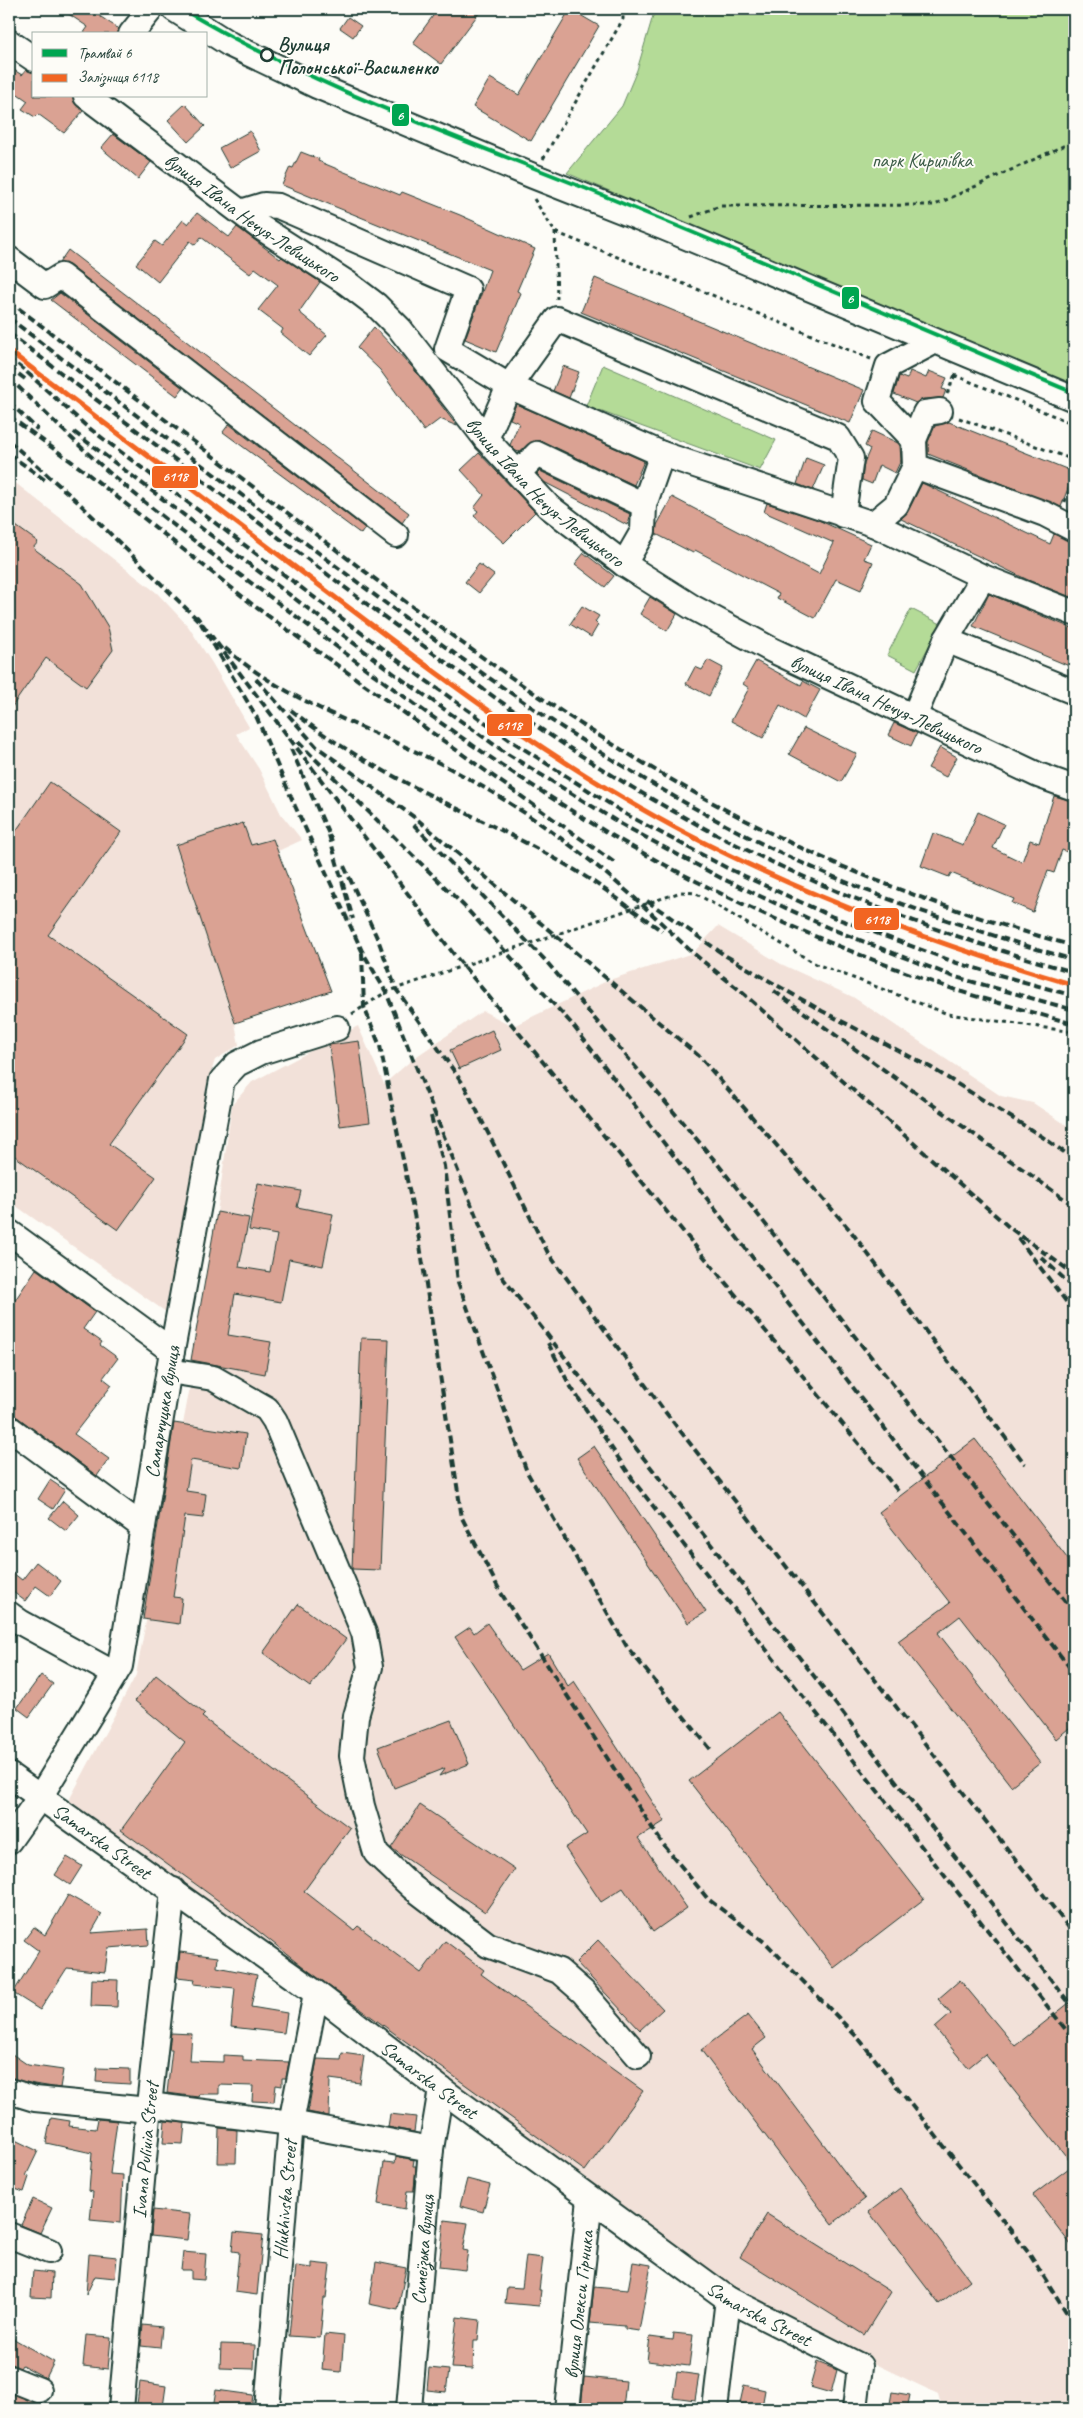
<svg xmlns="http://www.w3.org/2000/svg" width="1083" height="2418" font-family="Caveat,sans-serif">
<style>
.built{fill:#f2e1d9}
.green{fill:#b4db97;stroke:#6a8c66}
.building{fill:#daa293;stroke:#1f3d34}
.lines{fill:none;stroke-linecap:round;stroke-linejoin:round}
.minor-casing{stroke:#1f3d34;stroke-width:28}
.path{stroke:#1f3d34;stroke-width:3;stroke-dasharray:4 4;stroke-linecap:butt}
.minor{stroke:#fdfcf7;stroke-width:24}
.rail{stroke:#1f3d34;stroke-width:4;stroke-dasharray:8 4;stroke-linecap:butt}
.rail-1-casing{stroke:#fdfcf7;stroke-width:9}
.rail-1{stroke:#f26522;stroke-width:5}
.tram-1-casing{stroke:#fdfcf7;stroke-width:8}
.tram-1{stroke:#00a651;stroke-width:4}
.stop-dot{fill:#fdfcf7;stroke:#1f3d34;stroke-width:2.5}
.labels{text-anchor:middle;stroke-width:4;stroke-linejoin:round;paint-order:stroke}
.stop-label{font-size:20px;font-weight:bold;fill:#1f3d34;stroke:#fdfcf7;text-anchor:start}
.park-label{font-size:20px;fill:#3d5d48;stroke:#fdfcf7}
.street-label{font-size:20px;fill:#1f3d34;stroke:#fdfcf7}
.line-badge{stroke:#fdfcf7;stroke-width:2}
.badge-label{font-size:14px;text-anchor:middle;font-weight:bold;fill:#fff}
</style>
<rect width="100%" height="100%" fill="#fdfcf7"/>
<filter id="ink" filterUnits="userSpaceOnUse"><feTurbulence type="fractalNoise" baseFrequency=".02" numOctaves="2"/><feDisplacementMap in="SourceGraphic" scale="10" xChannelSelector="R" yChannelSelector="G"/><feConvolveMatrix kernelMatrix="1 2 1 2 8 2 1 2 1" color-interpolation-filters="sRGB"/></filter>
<g filter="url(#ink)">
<!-- built -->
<path class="built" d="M9 478 157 593 188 626 212 663 249 727 236 734 259 769 281 814 302 840 278 851 331 991 235 1023 239 1045 215 1060 206 1088 178 1305 166 1312 9 1201Z
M718 926 781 964 853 997 1001 1096 1033 1103 1074 1130V2409H942L938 2394 730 2295 67 1804 136 1675 201 1328 232 1105 252 1082 358 1026 384 1084 414 1058 483 1011 513 1026 609 980 693 953Z"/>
<!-- green -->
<path class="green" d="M655 9H1074V388L567 173 622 106 637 70Z
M603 365 776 440 760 470 586 406Z
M911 609 941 624 916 670 887 655Z"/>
<!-- building -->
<path class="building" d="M61 9H89L119 29 118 34H83L88 27Z
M438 9H482L441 64 413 43Z
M570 9 599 26 531 141 473 107 490 78 519 95Z
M348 17 361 26 353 37 340 28Z
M9 67 22 75 26 70 34 73V96H73L74 102 83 111 64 133 38 114 35 117 22 109 28 101 9 88Z
M185 104 205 126 188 142 168 120Z
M250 131 261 151 230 168 219 148Z
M113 134 151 162 138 179 101 148Z
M301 152 319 159 318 161 400 195 402 192 460 215 535 249 517 291 521 293 496 352 465 339 490 270 282 185 290 167 293 168Z
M197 213 229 237 237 227 280 259 282 257 320 282 299 312 327 335 309 356 281 333 283 329 258 310 278 285 255 268 250 274 201 237 195 245 190 241 158 282 136 264 155 241 162 246 183 220 188 224Z
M68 250 409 513 402 523 69 265 59 263Z
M595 278 864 390 850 423 581 312Z
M60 293 183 388 177 396 51 300Z
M374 327 413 368 457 426 440 419 424 431 380 370 357 348Z
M563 366 579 372 569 398 553 391Z
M910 371 926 378 929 371 947 378 942 389 946 390 943 398 923 399 916 403 894 394 899 376 907 379Z
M516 404 644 461 634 485 542 441H534L519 452 516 451 510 445 519 423 510 419Z
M949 422 1074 472 1061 507 928 454V442L935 426Z
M229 424 365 528 361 534 223 432Z
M872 431 898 443 900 446 901 460 895 473 879 465 872 484 862 480 864 463 870 449 865 446Z
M479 453 535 512 504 543 474 516 478 511 474 508 484 495 461 470Z
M806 458 824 465 813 490 797 484Z
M540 471 630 514 627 525 544 482 537 474Z
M922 483 1050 544 1054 534 1073 542 1069 553 1074 555V588L1071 597 1028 580 901 519 908 511Z
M672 497 819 574 834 543 764 512 767 503 816 519 871 544 864 559 873 562 861 590 836 579 815 618 777 598 779 594 695 550 693 553 656 534 657 525Z
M9 521 38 542 33 548 82 584 108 627 113 650 86 687 46 658 9 711Z
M584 553 614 576 605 587 575 564Z
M479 564 494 575 479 593 465 582Z
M989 594 1074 629V668L973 626Z
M650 597 677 614 667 631 640 614Z
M582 606 599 616 595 622 598 625 591 637 570 624Z
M708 660 723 668 709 696 686 684 695 667 702 670Z
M756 661 801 685 803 681 820 690 804 719 780 705 763 738 731 721 749 688 743 684Z
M894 723 917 733 911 746 888 735Z
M804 728 857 754 841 782 789 754Z
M940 747 957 757 946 777 928 768Z
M50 782 121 832 48 935 188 1034 109 1144 156 1177 118 1230 9 1152V841Z
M1054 796 1074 801V830L1067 852 1062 850 1054 873 1048 871 1033 912 1012 903 1014 899 951 873 949 877 921 866 933 833 963 845 978 812 1004 824 993 848 1022 862 1030 840 1039 843Z
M243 823 251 845 273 839 331 991 235 1023 176 845Z
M492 1030 501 1050 459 1069 450 1050Z
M359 1041 370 1122 340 1126 329 1045Z
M258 1183 301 1191 297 1207 333 1214 323 1266 289 1259 281 1302 235 1294 228 1335 271 1342 265 1374 191 1360 217 1212 249 1218 239 1267 270 1272 277 1235 249 1230Z
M36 1269 95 1312 83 1329 102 1342 100 1345 118 1358 103 1378 112 1385 74 1434 109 1459 97 1476 17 1417 9 1414V1309Z
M361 1338 389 1339 380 1570 352 1569Z
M174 1423 246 1434 241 1468 191 1460 186 1491 206 1494 203 1518 185 1516 173 1597 182 1598 179 1624 143 1619Z
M975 1439 1074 1567V1724L1056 1739 960 1616 938 1633 1040 1763 1011 1786 898 1641 950 1603 879 1512Z
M594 1446 706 1612 688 1623 577 1458Z
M50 1480 65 1490 53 1509 38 1499Z
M63 1501 79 1515 66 1531 49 1518Z
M36 1562 61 1581 50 1596 36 1586 25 1601 9 1589V1570L22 1580Z
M298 1604 346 1639 310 1687 263 1653Z
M487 1623 520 1670 548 1653 568 1686 574 1681 665 1821 638 1838 687 1908 653 1932 623 1888 601 1902 565 1848 587 1834 455 1637 470 1627 474 1633Z
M41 1675 53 1684 29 1717 17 1708Z
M156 1675 205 1714 202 1717 350 1828 304 1891 354 1930 358 1926 421 1973 445 1941 484 1970 481 1974 643 2091 585 2171 315 1976 234 1912 121 1830 185 1742 135 1701Z
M778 1712 924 1899 834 1968 689 1781Z
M451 1720 469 1764 439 1776 445 1768 394 1788 378 1747Z
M420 1805 515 1869 485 1912 391 1848Z
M67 1857 82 1866 70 1885 55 1875Z
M68 1895 102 1914 91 1933 148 1929 149 1945 108 1948 105 1972 67 1968 40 2010 13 1993 39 1951 24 1940 34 1927 45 1935Z
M598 1940 663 2009 640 2030 576 1962Z
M180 1952 218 1957 217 1967 257 1975 251 2007 287 2013 284 2033 231 2027 235 1988 194 1984 195 1979 177 1977Z
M92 1979 118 1980 117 2007 91 2006Z
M960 1980 1015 2046 1074 1999V2249L1033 2195 1073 2165 985 2054 968 2068 935 2028 951 2014 938 1999Z
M748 2015 766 2038 752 2049 865 2199 832 2224 701 2050Z
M171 2033 192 2034 190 2061 223 2062V2055L243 2056V2060L289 2062 286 2078H282V2086L276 2085 274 2102 252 2101 253 2086 219 2085V2094H199L198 2097 167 2093 172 2049H169Z
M9 2052 28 2065 63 2070 60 2088 34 2084 9 2078Z
M342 2053 364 2056 360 2083 330 2079 329 2116 308 2112 317 2059 341 2060Z
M97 2068 130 2069V2084L96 2082Z
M390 2114 416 2117 414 2132 388 2127Z
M51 2118 70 2121 69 2126 96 2129 98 2119 117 2121 110 2174 123 2175 121 2223 90 2220 93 2192 89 2191 92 2153 46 2143Z
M165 2121 185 2123 183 2144 163 2143Z
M219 2128 237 2130 236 2163H218Z
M15 2140 38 2151 26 2176 29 2177 24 2192 9 2187V2178L14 2163 9 2161V2154Z
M396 2156 414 2160 413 2166H416L414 2191H407L405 2209 378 2204 384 2162 395 2163Z
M467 2179 490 2185 483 2212 460 2206Z
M900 2188 970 2280 939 2304 869 2212Z
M33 2199 52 2208 40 2233 21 2225Z
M153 2210 190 2214 187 2240 151 2236Z
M767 2214 891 2292 864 2335 740 2257Z
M444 2220 468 2223 463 2250 468 2251 465 2270 439 2267Z
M234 2232 263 2235 257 2295 235 2292 239 2252 232 2251Z
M183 2252 206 2254 204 2280 191 2279V2270H181Z
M89 2254 117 2257 115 2278 95 2276 86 2295Z
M526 2256 543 2258 539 2290H541L539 2306 505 2303 507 2287 522 2288Z
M376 2262 406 2268 398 2310 369 2304Z
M633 2262 651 2265 639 2331 625 2329V2326L590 2323 594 2287 628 2290Z
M312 2263 330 2265 326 2298H324L320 2338 289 2336 296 2266 312 2268Z
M33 2271 52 2273 51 2298 31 2297Z
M457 2317 480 2320 478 2340H474L473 2369 451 2368Z
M143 2325 162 2327 160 2348 141 2346Z
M673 2333 693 2335 689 2366 647 2361 650 2337 672 2340Z
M325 2334 344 2336 341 2372 322 2370Z
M86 2335 111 2337 108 2369 83 2366Z
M9 2336 54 2362 46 2378 22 2365 20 2368 9 2363Z
M221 2344 255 2345 254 2369 220 2368Z
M817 2362 837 2370 831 2393 810 2387Z
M429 2368 449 2370 446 2392 427 2390Z
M677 2372 699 2375 695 2400 673 2397Z
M584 2377 626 2381 623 2409H581Z
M140 2382 166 2386 163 2407 137 2404Z
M744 2385 765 2390 762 2407 740 2403Z
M216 2390 253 2395 251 2409H213Z
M892 2392 910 2395 907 2409H889Z
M13 2394 38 2403 51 2409H9Z"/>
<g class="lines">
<!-- minor casing -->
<g class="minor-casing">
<g id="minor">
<path d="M174 9 231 45 317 86 533 176 665 228 1074 399"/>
<path d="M131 34 151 9"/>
<path d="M9 42 34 59"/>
<path id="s1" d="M86 96 260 227 347 283 376 305 400 329 486 439 548 506 624 564 692 607 772 650 1038 775 1074 788"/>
<path d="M241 212 264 205 278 206 468 289 447 349 509 386 662 454"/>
<path d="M9 259 45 286 61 276 396 535"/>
<path d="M940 411 925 413 914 440 915 466 1045 514 1074 529"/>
<path d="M486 439 509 386 557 319 838 437 851 458 843 515"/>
<path d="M914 440 877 401 888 366 928 345 931 340"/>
<path d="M915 466 896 505 873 524 983 577"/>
<path d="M518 473 537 454 644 505"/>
<path d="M624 564 643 531 644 505 662 454 873 524"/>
<path d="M1074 613 983 577 946 640 1074 692"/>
<path d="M914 717 946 640"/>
<path d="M9 1232 172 1351"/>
<path d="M169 1371 213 1378 267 1409 275 1421 364 1633 370 1667 356 1716 352 1756 362 1806 376 1853 412 1887 488 1945 559 1971 583 1992 638 2056"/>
<path d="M9 1428 143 1527"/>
<path d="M9 1614 20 1622 115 1674"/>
<path id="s2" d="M9 1775 316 1993 441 2089 728 2299 860 2366 855 2409"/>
<path id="s3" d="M9 1841 40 1797 120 1666 172 1351 222 1080 237 1064 261 1052 337 1028"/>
<path d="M9 2091 35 2099 149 2110"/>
<path d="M149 2105 291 2123 431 2149"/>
<path d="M9 2235 49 2251"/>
<path d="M9 2378 39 2390"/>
<path id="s4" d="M121 2409 149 2105 173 1890"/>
<path id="s5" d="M267 2409 291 2123 316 1993"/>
<path id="s6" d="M409 2409 431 2149 441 2089"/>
<path id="s7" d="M567 2409 590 2199"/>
<path d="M715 2409 728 2299"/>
</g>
</g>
<!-- path -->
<path class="path" d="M543 159 623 19V9
M534 199 555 232 871 359
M691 217 720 206 935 205 1074 141
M555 232 557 299
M954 375 1074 424
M947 394 956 372
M959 418 1074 460
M1065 502 1074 479
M352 1014 386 992 681 892 695 893 816 964 948 1014 1074 1032"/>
<!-- minor -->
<use href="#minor" class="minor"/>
<!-- rail -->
<path class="rail" d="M9 301C109 377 210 454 310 530 451 637 593 742 751 823 854 877 963 915 1074 946
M9 318C112 397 216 476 320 554 467 665 618 775 785 855 878 899 975 931 1074 960
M9 333C117 416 226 498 335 580 464 677 594 774 739 846 846 900 959 940 1074 972
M9 356 85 425 404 665 513 742 627 815 727 868 833 917 957 963 1074 996
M9 367 25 379
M9 378C49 416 87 455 130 490 185 536 244 577 301 620 402 696 504 771 613 836 718 897 832 947 947 987 988 1001 1032 1012 1074 1024
M9 402 38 430
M9 416 83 470 257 608 615 863
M74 432 396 675 506 753 621 824 721 878 829 928 952 976 1074 1010
M9 441 79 503 201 623
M9 454 45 480
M225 648C297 710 381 730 462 775 517 805 575 846 623 888 647 908 669 931 692 952 707 965 722 976 737 988L1010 1228 1074 1274
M256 679 317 747 418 820 700 1057 850 1230 1025 1464
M291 710C374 777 477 813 568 866 601 885 631 909 662 931
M298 742 464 906 571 1023 1074 1673
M291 749 332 841
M414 825 545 960 716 1162 1074 1612
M329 835 353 919
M344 866 379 942 396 989 464 1085 548 1253 663 1409 1074 1934
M647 901 726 956 822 1011 930 1067 1041 1136 1074 1159
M362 953 364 1007 380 1046 419 1239 462 1518 501 1593 662 1843 708 1899 767 1944 859 2039 1028 2252 1074 2324
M774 991 1074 1206
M431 1116 444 1166 458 1282 527 1472 627 1647 712 1751
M1018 1238 1074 1312
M1041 1257 1074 1288
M548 1343 569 1384 635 1483 1074 2040
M898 1491 456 957 197 617 256 716 295 806 362 951 386 992 499 1273 1074 2009"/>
<!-- rail-1 casing -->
<g class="rail-1-casing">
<path id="rail-1" d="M9 351C119 434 229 518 340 601 451 685 565 770 689 835 812 899 941 946 1074 985"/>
</g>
<!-- rail-1 -->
<use href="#rail-1" class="rail-1"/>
<!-- tram-1 casing -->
<g class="tram-1-casing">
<path id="tram-1" d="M182 9C309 85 450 134 587 189 750 255 912 325 1074 393"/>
</g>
<!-- tram-1 -->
<use href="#tram-1" class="tram-1"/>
</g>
</g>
<!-- markers -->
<circle class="stop-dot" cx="267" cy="55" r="6"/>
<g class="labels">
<!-- stop labels -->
<g class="stop-label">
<text x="278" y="51">Вулиця<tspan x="278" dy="23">Полонської-Василенко</tspan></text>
</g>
<!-- park labels -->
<g class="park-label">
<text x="922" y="167">парк Кирилівка</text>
</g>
<!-- street labels -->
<g class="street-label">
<text dy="7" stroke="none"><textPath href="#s1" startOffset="206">вулиця Івана Нечуя-Левицького</textPath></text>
<text dy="7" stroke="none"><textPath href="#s1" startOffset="611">вулиця Івана Нечуя-Левицького</textPath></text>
<text dy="7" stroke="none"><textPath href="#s1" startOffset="1016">вулиця Івана Нечуя-Левицького</textPath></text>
<text dy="7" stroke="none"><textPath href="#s3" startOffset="465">Самарчуцька вулиця</textPath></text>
<text dy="7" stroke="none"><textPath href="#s2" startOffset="114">Samarska Street</textPath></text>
<text dy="7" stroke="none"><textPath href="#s2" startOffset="519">Samarska Street</textPath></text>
<text dy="7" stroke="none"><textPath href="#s4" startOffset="260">Ivana Puliuia Street</textPath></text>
<text dy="7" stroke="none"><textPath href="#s5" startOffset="210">Hlukhivska Street</textPath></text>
<text dy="7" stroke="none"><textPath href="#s6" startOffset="160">Симеїзька вулиця</textPath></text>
<text dy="7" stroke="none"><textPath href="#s7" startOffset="105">вулиця Олекси Гірника</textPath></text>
<text dy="7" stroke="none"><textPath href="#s2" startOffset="924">Samarska Street</textPath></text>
</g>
</g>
<g class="line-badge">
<rect x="391" y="103" width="19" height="24" rx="5" fill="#00a651"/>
<rect x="841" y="286" width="19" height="24" rx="5" fill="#00a651"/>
<rect x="151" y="465" width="48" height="24" rx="5" fill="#f26522"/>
<rect x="486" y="713" width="47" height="24" rx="5" fill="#f26522"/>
<rect x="853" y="907" width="47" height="24" rx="5" fill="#f26522"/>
</g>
<g class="badge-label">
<text x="400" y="120">6</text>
<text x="850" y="303">6</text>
<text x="175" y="481">6118</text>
<text x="509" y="730">6118</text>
<text x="877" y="924">6118</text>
</g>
<!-- margin -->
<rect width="1083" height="2418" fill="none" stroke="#fdfcf7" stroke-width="30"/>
<rect x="15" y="15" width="1053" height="2388" fill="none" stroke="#1f3d34" stroke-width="2" filter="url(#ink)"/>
<!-- legend -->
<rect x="32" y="32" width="175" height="65" fill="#fdfcf7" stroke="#a4b0a9"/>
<rect x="42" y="49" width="25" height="8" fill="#00a651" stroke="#a4b0a9"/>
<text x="78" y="58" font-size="15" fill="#1f3d34">Трамвай 6</text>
<rect x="42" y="74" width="25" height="8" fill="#f26522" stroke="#a4b0a9"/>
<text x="78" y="82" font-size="15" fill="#1f3d34">Залізниця 6118</text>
</svg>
